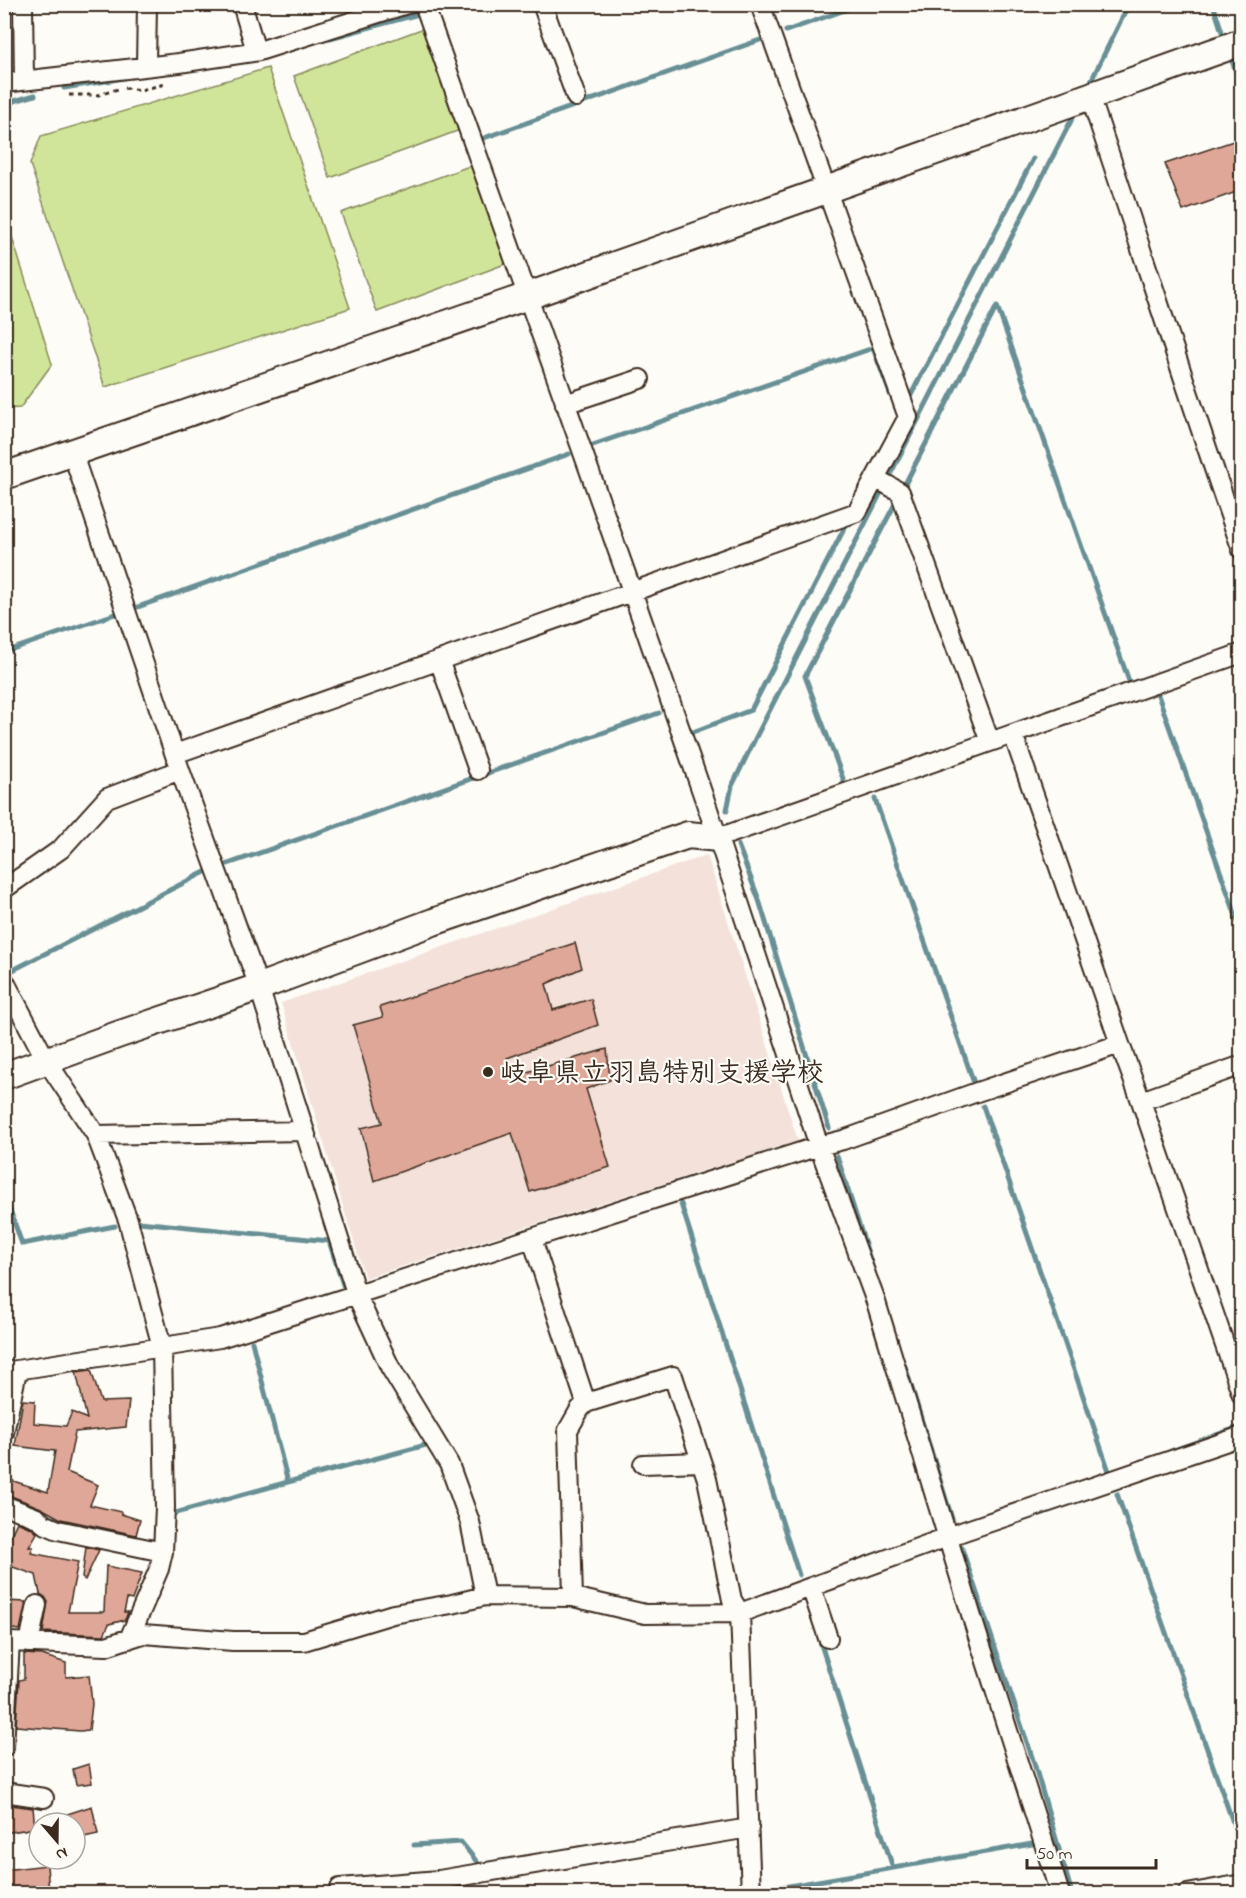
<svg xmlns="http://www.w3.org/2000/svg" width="1246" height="1898" font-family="'Indie Flower','Klee One',sans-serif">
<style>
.built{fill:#f4e2da}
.green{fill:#d1e59a;stroke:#86885c;stroke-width:1.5}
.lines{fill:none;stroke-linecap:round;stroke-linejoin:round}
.stream{stroke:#678f94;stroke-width:5}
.building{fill:#dfa798;stroke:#3b2a1e;stroke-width:1.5}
.street-casing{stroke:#3b2a1e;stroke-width:22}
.secondary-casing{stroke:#3b2a1e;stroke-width:30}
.path{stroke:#3b2a1e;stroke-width:3;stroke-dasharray:4.5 4.5;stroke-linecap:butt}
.street{stroke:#fdfcf7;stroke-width:18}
.secondary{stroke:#fdfcf7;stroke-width:26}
.poi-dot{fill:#3b2a1e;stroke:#fdfcf7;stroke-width:2}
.labels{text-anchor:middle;stroke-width:4.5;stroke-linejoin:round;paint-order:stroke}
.poi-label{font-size:27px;font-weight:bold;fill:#3b2a1e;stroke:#fdfcf7;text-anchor:start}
</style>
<rect width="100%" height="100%" fill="#fdfcf7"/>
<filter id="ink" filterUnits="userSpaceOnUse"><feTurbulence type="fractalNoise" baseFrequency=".0167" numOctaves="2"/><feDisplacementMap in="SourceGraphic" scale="12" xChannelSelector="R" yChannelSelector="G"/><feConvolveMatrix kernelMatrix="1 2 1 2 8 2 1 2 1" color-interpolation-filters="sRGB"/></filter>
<g filter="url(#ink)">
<!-- built -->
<path class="built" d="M707 855 798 1141 365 1278 281 1003Z"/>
<!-- green -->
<path class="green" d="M424 28 460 130 330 178 294 76Z
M268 68 350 308 105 387 30 164 41 136Z
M475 164 513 261 377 312 341 213Z
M5 215 52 364 20 408 5 409Z"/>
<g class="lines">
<!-- stream -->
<path class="stream" d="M1213 4 1222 32
M786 31 862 4
M330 38 415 15
M1232 61 1242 88
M1088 87 1129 4
M64 88 124 78
M4 104 35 95
M481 139 760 40
M911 395 1033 159
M587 447 873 348 891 396
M905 484 997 306 1130 684
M135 608 569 454
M4 652 115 614
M1158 695 1242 933
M690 733 751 710 846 525 849 522
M845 784 805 676 897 500
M875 799 975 1086
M727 810 732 786 756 737 1077 109
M738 845 759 900 829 1128
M228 864 659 713
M13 970 205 872
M983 1106 1110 1474
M837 1156 874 1272
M4 1193 22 1244 115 1226
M681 1204 799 1575
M139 1222 329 1241 345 1291 344 1292
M252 1342 288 1482 426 1445
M905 1366 953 1522
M1171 1451 1236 1428
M1117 1494 1242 1848
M172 1518V1514L288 1482
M961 1546 1034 1763 1072 1894
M819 1638 893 1868
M414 1845 461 1842 481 1867 484 1866
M760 1891 1032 1844"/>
</g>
<!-- building -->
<path class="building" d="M1242 138V190L1183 211 1165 164Z
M575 943 582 968 546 984 553 1010 591 999 598 1025 507 1058 513 1076 607 1049 610 1080 586 1089 610 1167 530 1192 512 1133 374 1181 361 1128 382 1123 353 1025 383 1017 380 1007Z
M91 1370 101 1402 129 1401 126 1427 75 1432 67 1472 98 1485 90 1505 121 1512V1514L140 1520 136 1535 61 1519 41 1508 6 1494 10 1480 48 1492 55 1451 15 1446 23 1400 35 1401 34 1423 66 1426 72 1412 87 1419 76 1372Z
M17 1522 31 1528 37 1533 29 1547H33L31 1553 78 1562 68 1612H104L106 1566 142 1573 132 1600 127 1599 124 1612H128L125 1620 109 1624 104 1635 43 1632 48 1602 45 1597 40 1594 36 1575 4 1564V1540L8 1541Z
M86 1547 99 1550 85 1580 82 1578Z
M4 1601 26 1602 20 1630 4 1628Z
M24 1654 42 1655 66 1663V1677L89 1675 92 1704 89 1730 80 1731 16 1726 19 1680 24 1679Z
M89 1764 92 1783 76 1785 73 1769Z
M4 1804 33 1808 35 1828 4 1833Z
M92 1806 98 1834 75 1839V1823H49V1820Z
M47 1865 49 1893H4V1870Z"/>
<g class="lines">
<!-- street casing -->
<g class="street-casing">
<path id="street" d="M23 4 24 80
M242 4 256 51
M424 4 632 591 718 838 819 1146 876 1302 974 1624 1060 1894
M542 4 576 97
M146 66 147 4
M4 83 179 63 259 51 407 4
M1090 96C1141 247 1189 399 1242 550
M565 404 640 379
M72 452 180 770 259 987 357 1296 390 1367 449 1464 470 1522 485 1596
M875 478 900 492 990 742
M439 660 478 770
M1013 734 1120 1044 1141 1101 1242 1395
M175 754 857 512 908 417 760 4
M718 838 1242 653
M4 889 61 849 107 798 180 770
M4 980 46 1060 96 1135 128 1220 162 1347 165 1507 163 1552 159 1569 129 1639
M1141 1101 1242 1065
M96 1135 305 1131
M532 1239 586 1403 580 1409 568 1430 573 1597
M4 1372 220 1338 819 1146 843 1140 977 1092 1120 1044
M586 1403 673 1376 707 1479 732 1600 740 1613 751 1894
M4 1433 17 1371
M643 1464 701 1462
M4 1505 37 1518 44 1524 58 1530 163 1552
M811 1587 828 1638
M29 1643 37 1605
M4 1747 10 1642 106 1646 143 1634 233 1641H304L393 1614 452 1604 485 1596 573 1597 645 1614 740 1613 964 1531 1242 1436
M4 1792 44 1798
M340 1888 439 1880 749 1828
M1187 1894 1242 1884"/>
</g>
<!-- secondary casing -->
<g class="secondary-casing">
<path id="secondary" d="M4 476 528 296 1242 42
M4 1076 120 1034 259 987 433 922 688 835 718 838"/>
</g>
<!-- path -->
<path class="path" d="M124 88 141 90 165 84
M69 95H98L118 89"/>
<!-- street -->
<use href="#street" class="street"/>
<!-- secondary -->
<use href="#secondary" class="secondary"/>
</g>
</g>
<!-- markers -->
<circle class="poi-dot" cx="488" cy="1072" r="6"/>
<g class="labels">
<!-- poi labels -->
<g class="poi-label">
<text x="500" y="1081">岐阜県立羽島特別支援学校</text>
</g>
</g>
<!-- margin -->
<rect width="1246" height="1898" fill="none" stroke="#fdfcf7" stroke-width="24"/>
<rect x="12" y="12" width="1222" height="1874" fill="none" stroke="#3b2a1e" stroke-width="2" filter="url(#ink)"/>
<!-- north arrow -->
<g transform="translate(57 1841) rotate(160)"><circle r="28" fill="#fdfcf7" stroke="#afa8a0" stroke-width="1.5"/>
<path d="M0-4.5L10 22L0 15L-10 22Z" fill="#3b2a1e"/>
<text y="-9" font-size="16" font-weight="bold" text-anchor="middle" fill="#3b2a1e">N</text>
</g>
<!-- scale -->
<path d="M1027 1859v9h129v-9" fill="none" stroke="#3b2a1e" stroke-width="3"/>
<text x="1036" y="1859" font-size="18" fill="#3b2a1e" stroke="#fdfcf7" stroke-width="4.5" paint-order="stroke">50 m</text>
</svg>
